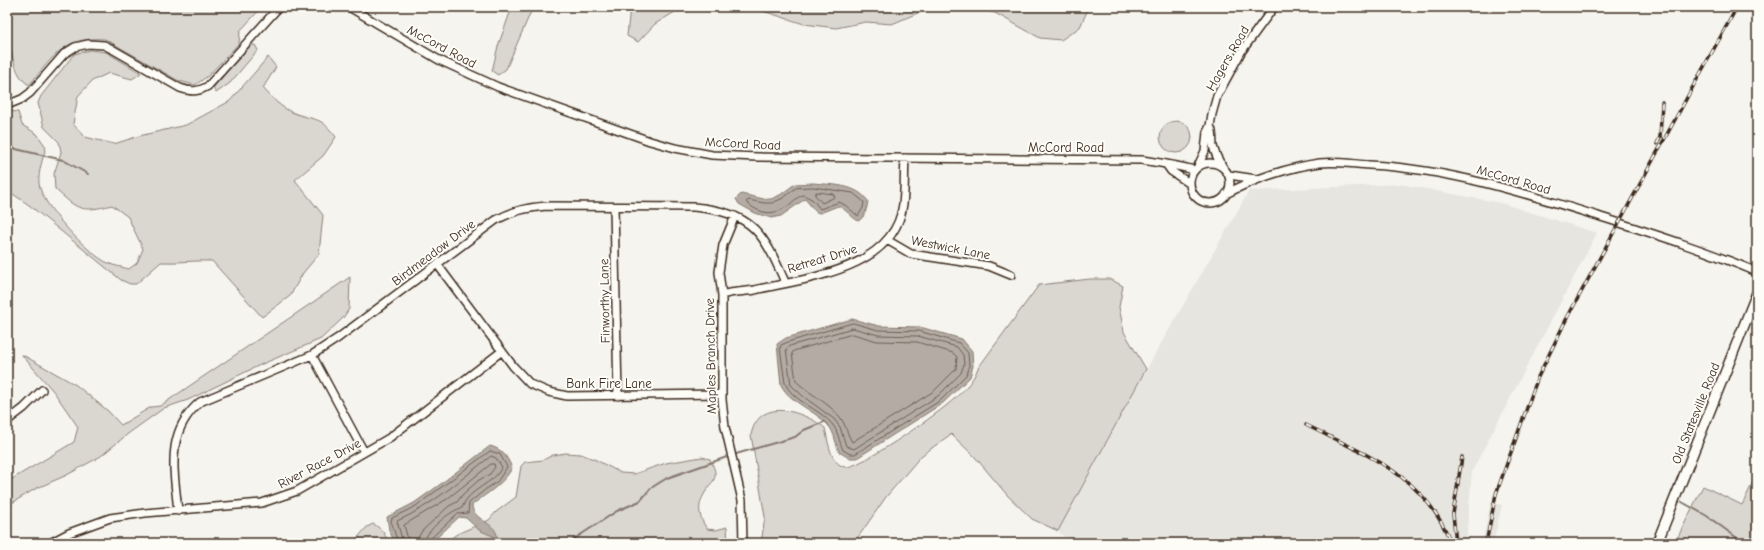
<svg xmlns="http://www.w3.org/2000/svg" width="1764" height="550" font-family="'Comic Neue',sans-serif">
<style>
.built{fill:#e7e5df}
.green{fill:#dad6d0;stroke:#8a8077}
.water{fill:#b4aca4;stroke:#84786e}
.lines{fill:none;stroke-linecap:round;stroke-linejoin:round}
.shore{stroke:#6b5e54;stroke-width:1}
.stream{stroke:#84786e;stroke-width:2}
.minor-casing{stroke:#3b2a1e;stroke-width:10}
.major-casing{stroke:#3b2a1e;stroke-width:12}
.minor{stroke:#fdfcf7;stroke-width:7}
.major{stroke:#fdfcf7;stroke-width:9}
.rail-casing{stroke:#3b2a1e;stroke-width:3.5}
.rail{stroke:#fdfcf7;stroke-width:2;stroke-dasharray:6;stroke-linecap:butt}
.labels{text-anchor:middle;stroke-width:4;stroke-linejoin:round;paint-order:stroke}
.street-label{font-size:13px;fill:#3b2a1e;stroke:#fdfcf7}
</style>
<rect width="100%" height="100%" fill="#f5f4ee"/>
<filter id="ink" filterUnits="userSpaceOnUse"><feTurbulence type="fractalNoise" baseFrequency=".025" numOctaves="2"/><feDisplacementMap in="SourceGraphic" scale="8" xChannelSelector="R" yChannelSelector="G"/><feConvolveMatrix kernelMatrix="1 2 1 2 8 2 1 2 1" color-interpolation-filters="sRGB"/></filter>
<g filter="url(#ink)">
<!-- built -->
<path class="built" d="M1400 184 1501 203 1597 233 1472 471 1466 543H1070L1058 531 1155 354 1249 191Z
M1491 502 1502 505 1493 543H1482Z"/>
<!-- green -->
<path class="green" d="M7 7H262L240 31 239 43 208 76 195 85 179 81 105 39C64 36 54 56 29 85 15 77 13 56 9 43H7Z
M512 7H533L506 69 498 75 492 71 498 46Z
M630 7H683L655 24 638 42 627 36Z
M750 7H938L920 12 892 24 866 22 836 28 804 24Z
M967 7H1089L1080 27 1061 40 1040 38 995 13Z
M251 45H255L258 50 230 83 216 93 213 88Z
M90 50 106 52 141 73 132 79 109 73 92 81 78 96 73 124 85 137 114 144 139 136 186 125 230 101 268 57 276 67 263 88C272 98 281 108 294 113 318 122 319 115 336 137L323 156 295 180 323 215 319 254 303 273 290 296 262 317 212 261C195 260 178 263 161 262L136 284H130L121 280 29 205 7 190V111L18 112 22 125 37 134 46 147C43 158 38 172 39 183 40 204 89 255 108 263 114 266 122 267 129 269L137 263 143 249 128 217 112 205C81 213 78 210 55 189L54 174 61 152 59 142 44 127 38 103 41 96 74 54Z
M1160 137a16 16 0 1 1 32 0a16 16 0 1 1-32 0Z
M350 277 349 309 343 318 321 339 260 365 188 400 164 408 129 433 101 456 67 475 35 489 7 506V482L74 442 78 427 54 392 21 354 76 385 108 411 121 425 151 407 160 406Z
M1090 279H1110L1123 286 1119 307 1124 332 1146 369 1058 531 1032 519 1008 496 975 457 951 434 921 456 886 497 854 543H761L765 517 751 435C759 396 803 411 825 428 828 440 830 464 845 467 859 469 934 416 947 405 959 395 973 383 978 368L1039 285Z
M566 453 581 454 596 460 621 473 634 474 666 463 702 457 710 459C712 464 716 470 715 476 715 480 711 483 709 487 698 501 696 513 707 529L716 530 727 527 728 543H444L457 534 489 520 496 512 516 497 521 466 525 462 543 460 553 455Z
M1757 474V543H1675L1703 486 1742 505Z
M373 524C382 529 385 533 388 543H353L367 527Z"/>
<!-- water -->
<path class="water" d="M813 183C833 185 856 184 868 201 867 208 865 218 858 221 851 217 846 209 838 206L820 213 816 212 805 199 781 216 771 218 755 213 739 204 736 199 741 194 764 199H771L780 195 795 184Z
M852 319 879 326 920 327 962 339 972 351 973 366 970 377 943 403 857 458H849L839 452C836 445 835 437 832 431 823 413 791 405 781 385L777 344 786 338Z
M490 446C502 449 507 456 512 468 503 485 487 493 472 505 472 521 498 522 497 538L479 530 466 518 459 517 431 543H395L389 530 387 517 414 503 438 486Z"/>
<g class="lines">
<!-- shore -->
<path class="shore" d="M813 187 853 193 864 202 863 208 858 216 845 205 839 202 820 209 813 200 804 195C798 196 794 201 789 205 774 217 759 214 746 202L748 200 764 203H772L783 198 796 188Z
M817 192 833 194 835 197 822 203 815 195Z
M853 323 878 330 919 331 959 343 968 353 969 365 966 375 941 400 855 454H850L843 450C839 441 838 431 832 424 819 408 793 402 785 383L780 348 781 345 788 342Z
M853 328 878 335 918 336 957 347 963 355 964 364 961 373 938 396 854 449 846 446 840 427 834 419 804 397 791 385 786 349 790 346Z
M853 334 877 341 917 342 953 353 957 357 956 369 934 391 852 442C847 434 846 425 840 417 828 402 809 394 796 381L792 353 794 351Z
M398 543 391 521 392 518 416 506 490 451 500 454 507 467 497 482 486 489 469 503 468 513 457 514 430 539 429 543
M403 543 397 521C432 506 461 479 491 456L496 458 502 467C494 485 468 488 462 508 452 509 424 532 424 543
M409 543 404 525 447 499 491 464H494L495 467 490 474 479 480 463 494 457 502 449 506 422 531 419 536 418 543"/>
<!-- stream -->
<path class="stream" d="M7 147 63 160 88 174
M736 454 795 437 804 430 824 422
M1682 502 1707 516 1744 543
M497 538 501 543
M568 543 617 511 640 501 651 488 667 478 727 457"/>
<!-- minor casing -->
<g class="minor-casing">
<path id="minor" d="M349 7 439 60 498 87 650 141 675 148 712 155 757 157 1142 160C1160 163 1176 165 1194 170
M7 105 22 99 30 93 64 54 75 47 88 44 104 45 112 49 180 88C191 92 198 92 208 86L279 7
M1210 126C1214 133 1212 138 1213 146 1215 154 1218 160 1223 167
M1190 183a20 20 0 1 1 40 0a20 20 0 1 1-40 0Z
M1166 164 1171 171 1189 183
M1198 166 1205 151 1207 132 1210 126 1212 114 1217 96 1241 52 1274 7
M1229 175 1256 179
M1226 194C1253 179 1290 167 1320 163 1335 161 1353 164 1369 165 1449 169 1521 192 1598 216 1651 233 1705 250 1757 272
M614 207 618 396
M735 216 723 245 719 272 722 295V400L725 427 742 500 743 543
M887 240 911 254 989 266 1011 275
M437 264 513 366 530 384 549 392 567 396 721 394
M722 295C732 291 744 292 755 290 806 278 895 270 903 204 905 189 904 173 905 158
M312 355 364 452
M7 421 24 408 42 390
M178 511C174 470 165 432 200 402L312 355 338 338 496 220C515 210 526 208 547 206L694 207C753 213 763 232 785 282
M50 543 69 533 110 518 145 513 262 503 297 491 389 438 502 351"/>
</g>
<!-- major casing -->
<g class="major-casing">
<path id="major" d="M1657 543 1757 293"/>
</g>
<!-- minor -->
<use href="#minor" class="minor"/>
<!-- major -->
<use href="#major" class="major"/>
<!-- rail casing -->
<g class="rail-casing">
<path id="rail" d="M1657 144 1660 137 1662 102
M1306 425C1366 455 1425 475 1451 543
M1456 543 1453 514 1462 457
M1486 543 1496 494 1538 377 1566 320 1690 92 1737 7"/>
</g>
<!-- rail -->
<use href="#rail" class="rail"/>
</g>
</g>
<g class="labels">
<!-- street labels -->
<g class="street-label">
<text transform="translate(442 46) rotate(28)" y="5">McCord Road</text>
<text transform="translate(1227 58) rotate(-60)" y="5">Hagers Road</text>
<text transform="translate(743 143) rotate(3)" y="5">McCord Road</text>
<text x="1066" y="152">McCord Road</text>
<text transform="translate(1514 179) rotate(16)" y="5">McCord Road</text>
<text transform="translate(951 247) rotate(11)" y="5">Westwick Lane</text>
<text transform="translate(433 252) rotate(-37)" y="5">Birdmeadow Drive</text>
<text transform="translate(822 258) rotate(-17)" y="5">Retreat Drive</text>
<text transform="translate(604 301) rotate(-91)" y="5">Finworthy Lane</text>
<text transform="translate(710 356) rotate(-91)" y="5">Maples Branch Drive</text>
<text x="609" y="388">Bank Fire Lane</text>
<text transform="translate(1695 413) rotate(-68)" y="5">Old Statesville Road</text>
<text transform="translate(319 463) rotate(-28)" y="5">River Race Drive</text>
</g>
</g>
<!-- margin -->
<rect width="1764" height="550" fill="none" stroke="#fdfcf7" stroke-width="24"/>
<rect x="12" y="12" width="1740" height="526" fill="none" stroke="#3b2a1e" stroke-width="1.5" filter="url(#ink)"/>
</svg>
